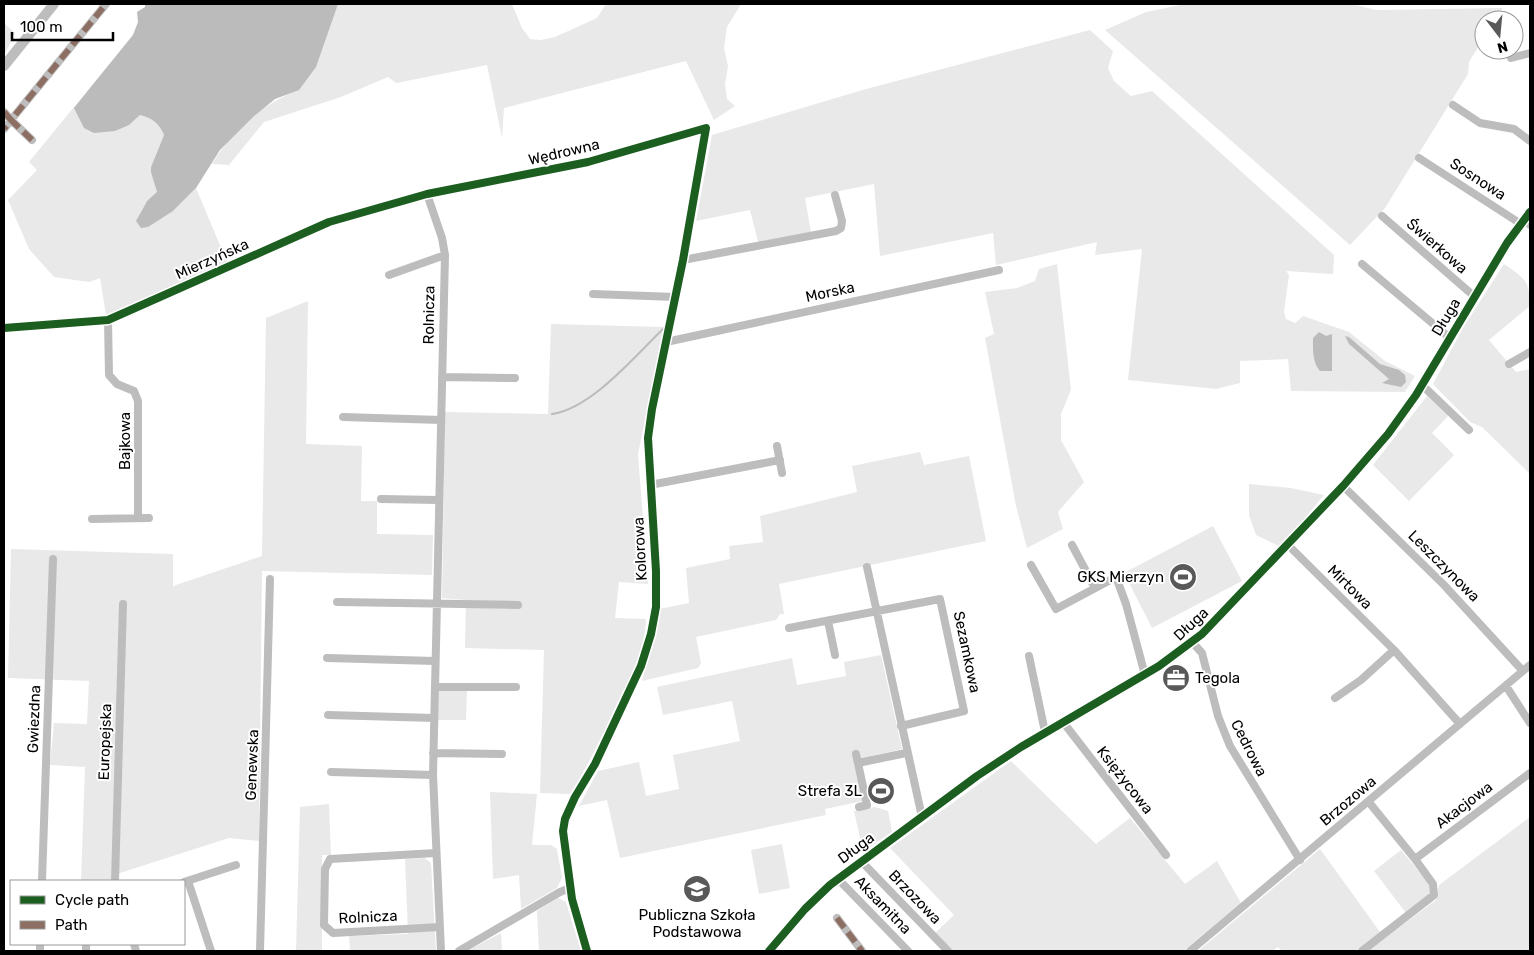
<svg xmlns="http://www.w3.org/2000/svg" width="1534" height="955" font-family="Rubik,sans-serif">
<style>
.green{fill:#e9e9e9}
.water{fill:#bbb}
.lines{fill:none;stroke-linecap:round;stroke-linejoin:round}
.stream{stroke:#bbb;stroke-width:2}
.minor{stroke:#bdbdbd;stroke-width:8}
.tertiary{stroke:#bdbdbd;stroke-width:10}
.quiet{stroke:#8d6e63;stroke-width:6;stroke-dasharray:12 6;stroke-linecap:butt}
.cycleway-casing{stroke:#fff;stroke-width:11}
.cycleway{stroke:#1b5e20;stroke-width:8}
.labels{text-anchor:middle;stroke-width:4;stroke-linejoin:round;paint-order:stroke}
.street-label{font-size:15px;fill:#000;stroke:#fff}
.poi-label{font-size:15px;fill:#000;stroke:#fff;text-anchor:end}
</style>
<rect width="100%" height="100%" fill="#fff"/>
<!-- green -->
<path class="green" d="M338 4H512L522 28 530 39 541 40 555 37 597 18 606 4H741L727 27 724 48 728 66 725 84 727 99 735 106 714 120 686 61 504 108 502 138 487 65 396 83 388 77 341 97 264 122 229 165 212 164C231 131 263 104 298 90Z
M1185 4H1352L1376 10 1503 8 1495 20H1484V38L1469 62 1468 74 1385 208 1350 245 1105 30 1146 12Z
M4 23 15 33 4 56Z
M1090 30 1113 51 1108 68 1114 81 1131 96 1152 91 1334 255 1333 274 1286 271 1289 275 1284 312 1286 319 1295 323 1303 316 1349 332 1385 361 1415 376 1405 392 1291 391 1288 359 1240 361V383L1216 389 1128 380 1142 249 1095 255 1097 242 996 265 993 233 880 256 874 184 805 198 811 232 758 242 750 210 696 221 712 135 866 89Z
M133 35 129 125 140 115C152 118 159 123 164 135L151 167 157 193 147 201 140 213 173 211 196 188 227 262 106 315 100 278 89 282 54 277 29 249 8 200 37 170 29 162Z
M1057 264 1071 390 1061 414V440L1084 482 1058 512 1063 529 1027 548 1016 506 985 338 994 334 985 292 1017 288 1035 281 1039 269Z
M1504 264C1524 278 1530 280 1530 306L1489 340 1516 372 1530 369V474L1482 427 1470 422 1433 384 1463 328Z
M308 301 306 444 362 446 361 501H377V534L433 535 432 575 262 571 259 841 229 838 120 873 112 881H81L85 767 50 765 54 723 87 724 89 681 8 678 11 549 173 554V586L262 556 266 318Z
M551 324 664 327 638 454 648 584 619 582 615 618 646 619C645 654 626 685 611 716 599 743 586 769 570 794L540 793 544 650 465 648 466 600 442 598 445 412 548 414Z
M1427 396 1449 415 1432 433 1454 455 1409 501 1373 465Z
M920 452 924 465 969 456 986 541 779 584 784 614H780L776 620 696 637 701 663 698 668 642 681 658 620 659 609 689 603 686 568 730 559 729 546 763 542 760 516 857 492 852 466Z
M1249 484 1291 488 1324 495 1281 547 1256 535 1249 515Z
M1213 526 1242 581 1152 628 1124 573Z
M881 655 902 749 854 760 863 801 825 809 826 815 620 858 607 800 579 806 598 771 639 762 646 796 679 789 673 755 740 741 732 701 663 715 657 687 792 658 797 685 846 676 844 662Z
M439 689H467L466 720H438Z
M1011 761 1096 844 1130 818 1185 884 1217 861 1241 903 1183 951H944L931 937 954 915 890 848Z
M490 792 537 794 532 845H551L557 849 562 878 557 888 521 909 519 875 493 879Z
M329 804 331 855H322V951H296L300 807Z
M875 807 888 811 892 832 863 852 854 811Z
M1530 817V951H1368L1436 900 1439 885Z
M782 844 790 888 759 894 751 850Z
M1320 849 1380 932 1355 951H1282L1278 947 1272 951H1198Z
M1401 850 1431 886 1430 894 1406 913 1374 871Z
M425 858 431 863 436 951H350L349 936 408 934 405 859Z
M558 898 566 902 581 951H539L537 911Z
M501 933 502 951H467Z"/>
<!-- water -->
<path class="water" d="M145 4H338L316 67 299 90 275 99 253 117 220 150 196 188 173 211 148 227 141 228 136 221 147 201 157 192 151 172V167L164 135C159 123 152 118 140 115L129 125 115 131 94 133 84 128 74 108 133 35 138 22 137 12 145 7Z
M1319 332 1326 336 1332 334V371H1320C1312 362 1313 349 1313 338Z
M1345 336 1349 337 1380 364 1399 370 1405 375 1406 382 1401 387 1382 383 1389 379 1349 344Z"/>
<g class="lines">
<!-- stream -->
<path class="stream" d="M678 304 686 265
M552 414C591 409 636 355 664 328"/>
<!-- minor -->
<path class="minor" d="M1511 58 1530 53
M1453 105 1480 123 1514 129 1530 141
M4 112 11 120 4 129
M32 140 11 120 106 4
M1419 158 1521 224
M427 194 442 238 445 255 433 775 441 951
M1382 216 1475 297
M1524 220 1530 225
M683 260 836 231 841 228 842 221 835 195
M1362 264 1450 338
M389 275 445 255
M593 294 675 297
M108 320 109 375 117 384 134 391 138 401V518
M4 328 108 320 329 222 427 194 588 162 706 128 683 260 652 409 648 438 656 571V607L651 634 641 666 595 764 575 797 565 819 563 831 572 899 587 951
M666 342 999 270
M1509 364 1530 352
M442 377 515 378
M1422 385 1469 430
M343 417 441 420
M777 446 782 473
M650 485 780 460
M1343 486 1444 585 1522 670
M381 499 439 500
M92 519 149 518
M1287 544 1394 650 1460 724
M1072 545 1095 588
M1031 565 1056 609 1116 577 1126 604 1145 675
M867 567 922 817
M337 602 518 605
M828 621 835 655
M789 628 940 599 964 711 901 726
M1193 643 1202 653 1218 716 1230 746 1300 860
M1029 656 1045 732
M327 658 435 661
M1506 686 1530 723
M435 687H516
M1335 698 1361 680 1394 650
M328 715 434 718
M1063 722 1166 855
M433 753 502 754
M856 754 867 805 859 807
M858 763 906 753
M331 772 433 775
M1368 801 1415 859 1530 773
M436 853 330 859 325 869 324 925 333 933 440 927
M861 861 948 951
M838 879 908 951
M42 881 53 559
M115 881 123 604
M188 881 211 951
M184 882 236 865
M837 918 862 951
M134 944 136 951
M40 951V944
M86 951V944
M260 951 270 579
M459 951 560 892 570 888
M1190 951 1530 665
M1362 951 1434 895 1433 884 1415 859"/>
<!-- tertiary -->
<path class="tertiary" d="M4 66 54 4
M769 951 805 909 830 885 977 776 1021 747 1159 666 1202 634 1343 486 1388 434 1416 395 1507 243 1530 212"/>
<!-- quiet -->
<path class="quiet" d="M4 112 11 120 4 129
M32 140 11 120 106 4
M837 918 862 951"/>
<!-- cycleway casing -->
<g class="cycleway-casing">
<path id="cycleway" d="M4 328 108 320 329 222 427 194 588 162 706 128 683 260 652 409 648 438 656 571V607L651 634 641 666 595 764 575 797 565 819 563 831 572 899 587 951
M769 951 805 909 830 885 977 776 1021 747 1159 666 1202 634 1343 486 1388 434 1416 395 1507 243 1530 212"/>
</g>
<!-- cycleway -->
<use href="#cycleway" class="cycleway"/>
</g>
<!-- icons -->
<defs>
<g id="stadium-disc" transform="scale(1.4375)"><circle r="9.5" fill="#595959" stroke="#fff"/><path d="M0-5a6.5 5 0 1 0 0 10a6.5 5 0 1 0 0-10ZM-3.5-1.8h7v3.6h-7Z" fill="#fff"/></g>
<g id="office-disc" transform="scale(1.4375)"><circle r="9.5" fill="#595959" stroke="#fff"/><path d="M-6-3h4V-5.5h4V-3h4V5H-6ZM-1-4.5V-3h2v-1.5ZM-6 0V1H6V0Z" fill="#fff"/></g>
<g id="school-disc" transform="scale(1.4375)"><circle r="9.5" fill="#595959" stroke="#fff"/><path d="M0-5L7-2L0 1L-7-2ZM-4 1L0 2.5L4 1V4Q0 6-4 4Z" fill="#fff"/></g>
</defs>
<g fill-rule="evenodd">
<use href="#stadium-disc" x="1183" y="577"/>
<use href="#office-disc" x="1176" y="678"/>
<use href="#stadium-disc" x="881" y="791"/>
<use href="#school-disc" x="697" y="889"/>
</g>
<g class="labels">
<!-- street labels -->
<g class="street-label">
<text transform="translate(564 152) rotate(-13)" y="5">Wędrowna</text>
<text transform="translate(1478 179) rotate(33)" y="5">Sosnowa</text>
<text transform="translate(1437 246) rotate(41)" y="5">Świerkowa</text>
<text transform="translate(212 259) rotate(-24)" y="5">Mierzyńska</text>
<text transform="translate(830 292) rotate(-12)" y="5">Morska</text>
<text transform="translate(429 315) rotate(-89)" y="5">Rolnicza</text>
<text transform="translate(1446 317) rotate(-59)" y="5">Długa</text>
<text transform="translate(125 441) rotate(-90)" y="5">Bajkowa</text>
<text transform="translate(640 549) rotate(-93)" y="5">Kolorowa</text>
<text transform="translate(1444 566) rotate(45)" y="5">Leszczynowa</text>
<text transform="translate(1350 587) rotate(45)" y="5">Mirtowa</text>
<text transform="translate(1191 624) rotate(-43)" y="5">Długa</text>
<text transform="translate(967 652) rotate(78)" y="5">Sezamkowa</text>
<text transform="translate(34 719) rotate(-88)" y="5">Gwiezdna</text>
<text transform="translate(105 742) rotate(-88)" y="5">Europejska</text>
<text transform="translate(1249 748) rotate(63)" y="5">Cedrowa</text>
<text transform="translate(252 765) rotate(-88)" y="5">Genewska</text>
<text transform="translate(1125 780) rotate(52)" y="5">Księżycowa</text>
<text transform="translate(1348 801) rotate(-40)" y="5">Brzozowa</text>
<text transform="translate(1464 805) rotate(-37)" y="5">Akacjowa</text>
<text transform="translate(856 848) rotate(-37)" y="5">Długa</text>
<text transform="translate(915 897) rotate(46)" y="5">Brzozowa</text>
<text transform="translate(883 905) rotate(46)" y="5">Aksamitna</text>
<text transform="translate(368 917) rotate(-3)" y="5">Rolnicza</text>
</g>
<!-- poi labels -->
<g class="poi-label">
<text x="1164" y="582">GKS Mierzyn</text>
<text x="1195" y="683" text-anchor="start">Tegola</text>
<text x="862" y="796">Strefa 3L</text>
<text x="697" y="920" text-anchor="middle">Publiczna Szkoła<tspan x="697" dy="17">Podstawowa</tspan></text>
</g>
</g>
<!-- border -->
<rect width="1534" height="955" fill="none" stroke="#000000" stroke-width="10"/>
<!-- legend -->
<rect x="10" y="880" width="175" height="65" fill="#ffffff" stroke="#999999"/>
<rect x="20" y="896" width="25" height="8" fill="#1b5e20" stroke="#999999"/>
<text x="55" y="905" font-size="15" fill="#000000">Cycle path</text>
<rect x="20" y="921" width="25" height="8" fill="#8d6e63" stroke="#999999"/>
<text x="55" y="930" font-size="15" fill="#000000">Path</text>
<!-- north arrow -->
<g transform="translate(1499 35) rotate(164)"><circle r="24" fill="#ffffff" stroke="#999999"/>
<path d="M0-4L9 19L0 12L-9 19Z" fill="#595959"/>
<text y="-8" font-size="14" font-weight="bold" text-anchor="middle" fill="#000000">N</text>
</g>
<!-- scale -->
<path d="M12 32v8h101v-8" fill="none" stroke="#000000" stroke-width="2.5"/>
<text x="20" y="32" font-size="15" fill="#000000" stroke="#ffffff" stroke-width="4" paint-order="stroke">100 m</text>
</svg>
